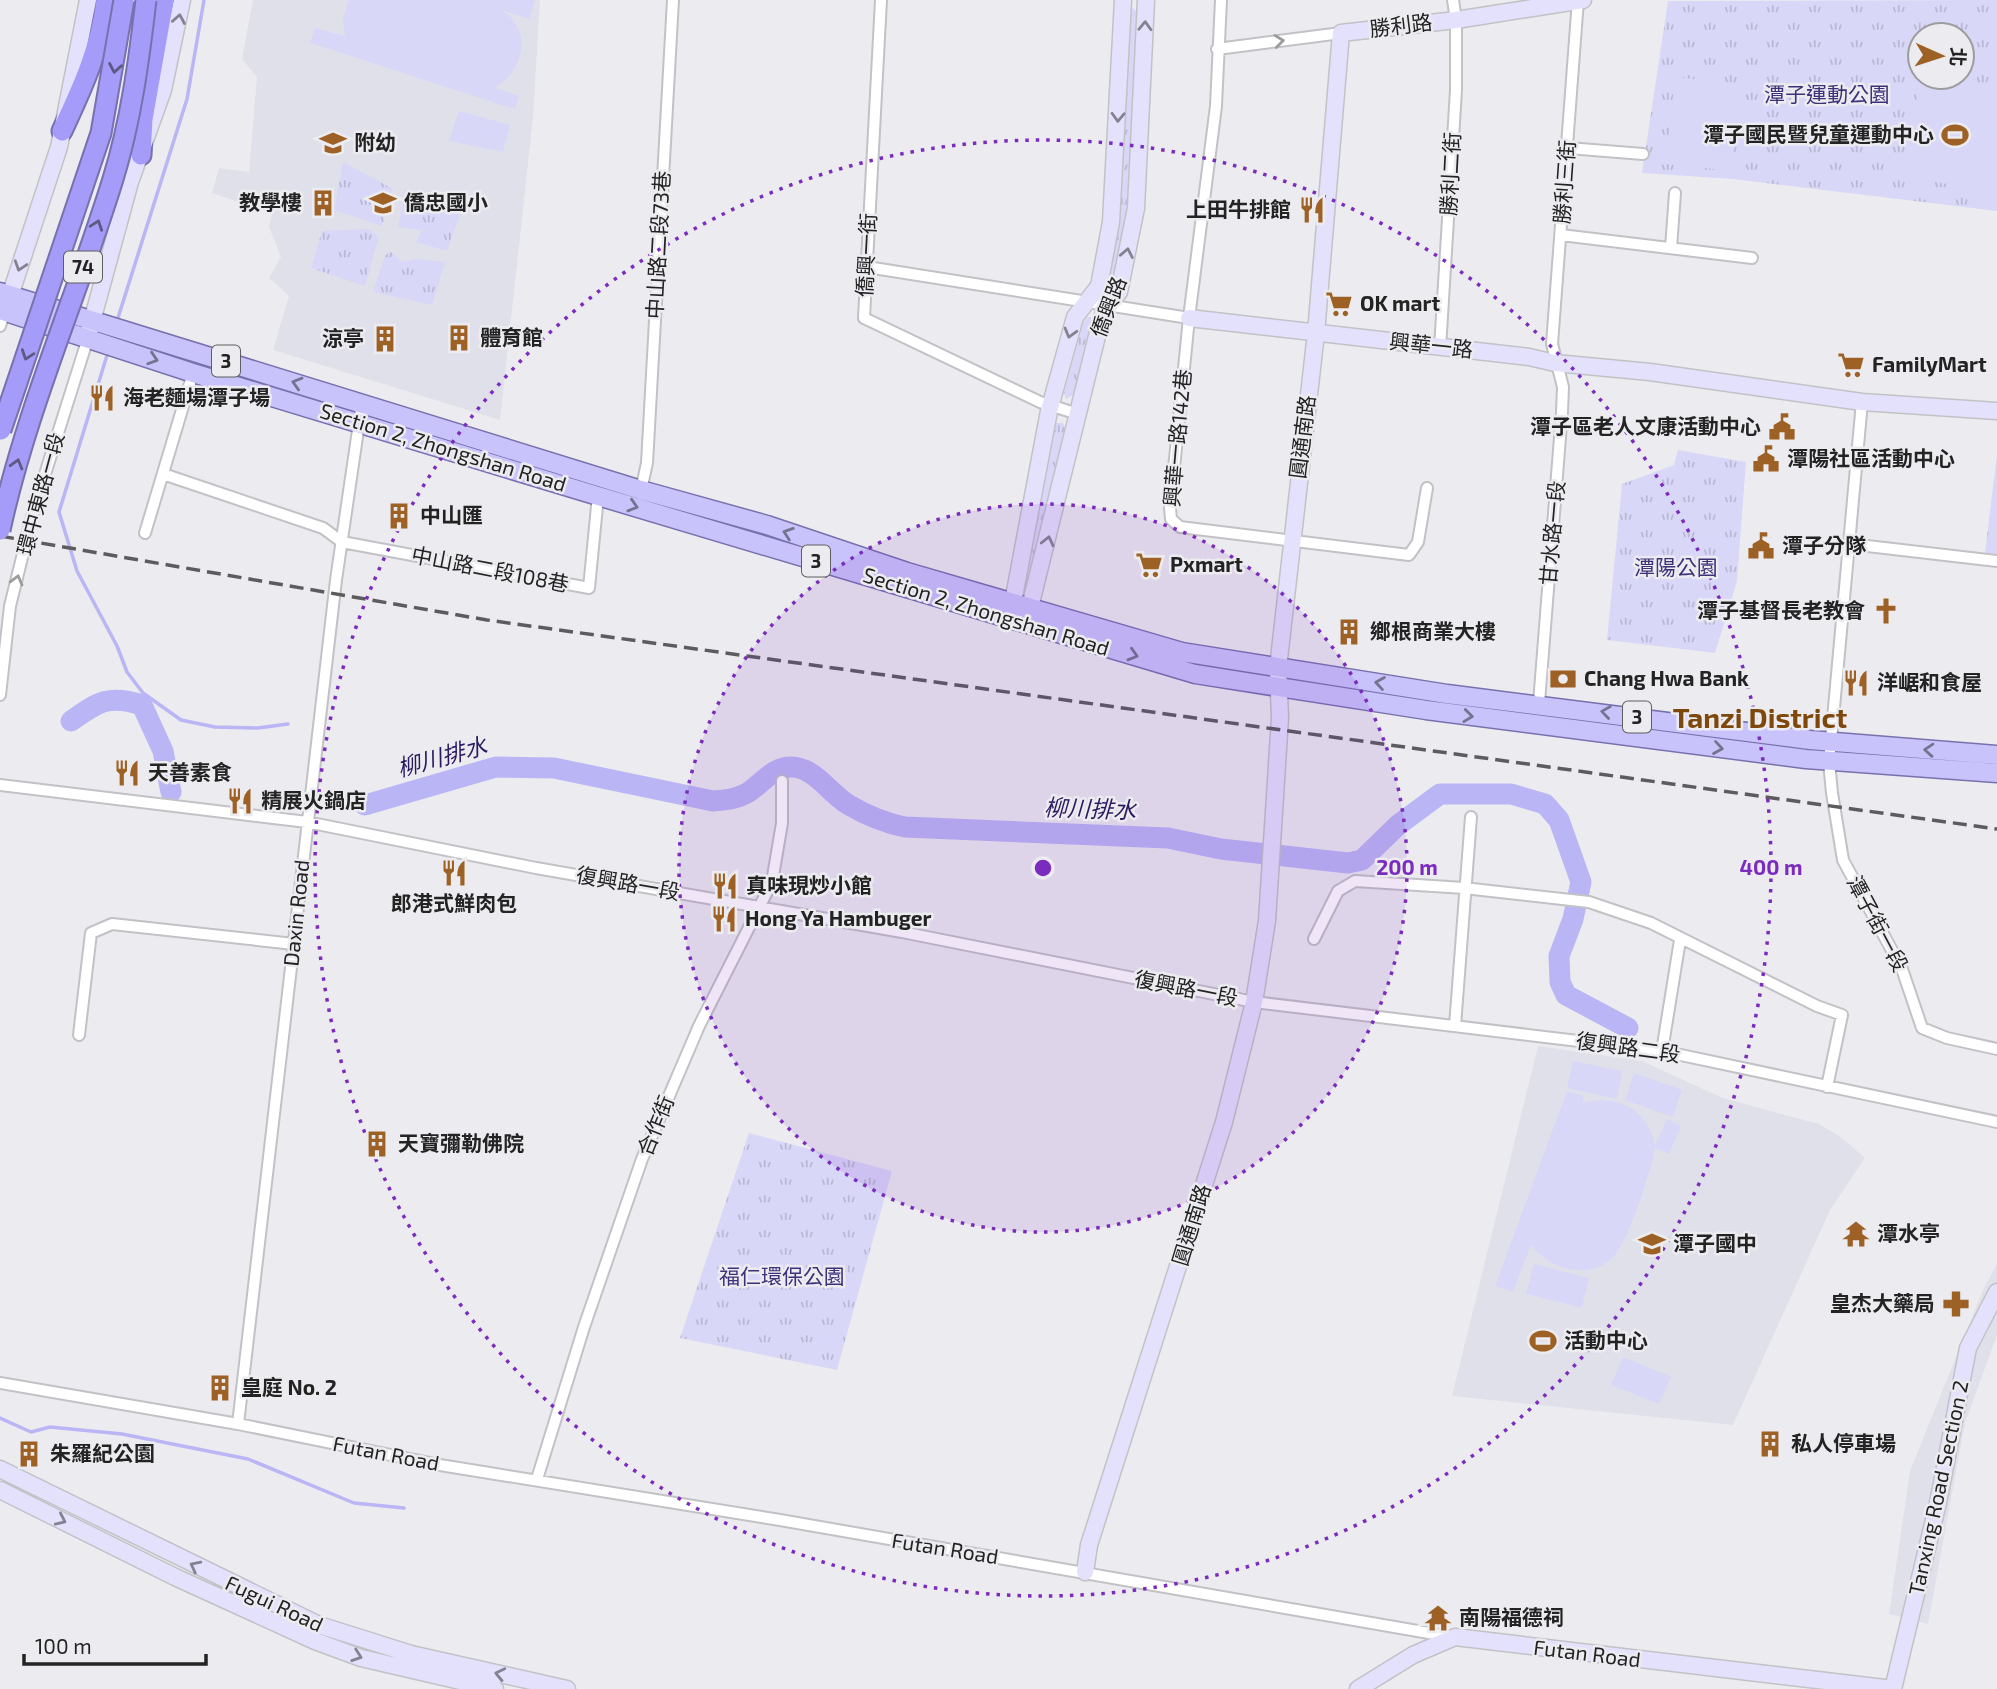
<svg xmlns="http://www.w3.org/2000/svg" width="1997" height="1689" font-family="'Exo 2','Noto Sans TC',sans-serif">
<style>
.built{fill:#e0e0eb}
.grass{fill:url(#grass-tufts);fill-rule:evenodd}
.garden{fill:#d8d7f7}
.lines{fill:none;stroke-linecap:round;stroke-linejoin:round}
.stream{stroke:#bab5f4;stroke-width:3.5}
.river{stroke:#bab5f4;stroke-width:21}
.street-casing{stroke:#c2c2c6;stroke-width:14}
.secondary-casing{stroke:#c2c2c6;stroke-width:19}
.primary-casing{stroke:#7871ae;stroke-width:21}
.highway-casing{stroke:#7871ae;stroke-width:23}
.street{stroke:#fff;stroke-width:10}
.secondary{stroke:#e4e1fd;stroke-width:16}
.primary{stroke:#c9c3fb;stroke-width:18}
.highway{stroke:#a59bf9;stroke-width:19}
.rail{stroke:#5c5c5e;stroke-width:3.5;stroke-dasharray:14 7;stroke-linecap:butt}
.highway-bridge-casing{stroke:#7871ae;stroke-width:23;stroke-linecap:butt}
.highway-bridge{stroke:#a59bf9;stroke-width:19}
.oneway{stroke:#848290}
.oneway2{stroke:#9c9c9c}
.oneway3{stroke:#5e5984}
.oneway4{stroke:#767390}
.ring{fill:none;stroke:#7b2cbf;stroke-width:3.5;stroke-dasharray:3.5 7}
.labels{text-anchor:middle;stroke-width:5;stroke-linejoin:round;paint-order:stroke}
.shield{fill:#ececf0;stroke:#5f5f61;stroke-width:2}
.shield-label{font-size:19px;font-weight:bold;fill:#232324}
.street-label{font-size:21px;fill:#232324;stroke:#ececf0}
.park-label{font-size:21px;fill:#3e3179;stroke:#ececf0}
.poi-label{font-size:21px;font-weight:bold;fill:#232324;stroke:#ececf0;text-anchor:start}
.water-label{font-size:23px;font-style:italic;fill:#2b1a61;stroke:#ececf0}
.district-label{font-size:28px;font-weight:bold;fill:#7e480c;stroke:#ececf0}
.centre{fill:#7b2cbf;stroke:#ececf0;stroke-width:3.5}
.ring-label{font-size:21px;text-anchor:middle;font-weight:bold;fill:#7b2cbf;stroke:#ececf0;stroke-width:5;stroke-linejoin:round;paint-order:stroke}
</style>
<defs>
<pattern id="grass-tufts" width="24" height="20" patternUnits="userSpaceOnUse" patternTransform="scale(1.75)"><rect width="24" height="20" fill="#d8d7f7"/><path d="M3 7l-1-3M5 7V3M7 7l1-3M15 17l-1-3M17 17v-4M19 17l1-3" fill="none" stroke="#b9b8d4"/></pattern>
</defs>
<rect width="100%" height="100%" fill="#ececf0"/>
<!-- built -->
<path class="built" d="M253 0H540L533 118 500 420 273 350 289 296 269 278 281 257 269 227 272 213 212 193 219 168 249 172 257 77 242 59Z
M1538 1046 1642 1061 1723 1098 1819 1124 1842 1138 1865 1158 1830 1210 1733 1425 1452 1396Z
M1997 1263V1335L1965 1423 1928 1624 1889 1614 1910 1471 1983 1290Z"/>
<!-- grass -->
<path class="grass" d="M1997 0V211L1733 179 1642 173 1668 1ZM1920 35H1962V77H1920Z
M1133 8 1137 12 1128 206 1112 286H1109L1121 205 1130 9Z
M343 162 393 189 382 226 334 210Z
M405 189 460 215 447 251 416 242 422 230 398 227Z
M369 229 379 237 365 286 311 268 322 231Z
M390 251 402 262 416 259 445 262 432 305 373 292 385 256Z
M1088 317H1091L1092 325 1073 395 1066 399 1064 393 1083 323Z
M1056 423H1063L1065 428 1029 587H1027V571Z
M1678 450 1746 462 1737 581 1715 653 1607 640 1622 484 1674 465Z
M1997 454V554L1985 553Z
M749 1133 892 1171 837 1370 680 1338Z"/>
<!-- garden -->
<path class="garden" d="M348 0H535L529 19 502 10C534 31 523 71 495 88L519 96 515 109 310 43 315 28 345 36 343 21Z
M1675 77 1740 84 1732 171 1666 164Z
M1919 82 1997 92V191L1907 178Z
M459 111 510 125 503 152 449 141Z
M1573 1061 1622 1071 1617 1099 1567 1088Z
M1634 1073 1682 1090 1673 1117 1625 1100Z
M1567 1091 1584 1096 1582 1103C1617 1093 1649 1110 1655 1146L1667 1119 1681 1126 1669 1154 1655 1148C1652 1169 1629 1239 1615 1255 1590 1282 1550 1270 1531 1245L1513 1292 1495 1286Z
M1534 1264 1589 1278 1582 1308 1526 1294Z
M1623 1357 1671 1377 1659 1404 1611 1385Z"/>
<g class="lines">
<!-- stream -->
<path class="stream" d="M117 321 187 99 204 0
M108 352 59 512 77 571 117 646 127 672 143 693 181 720 215 727 258 728 288 724
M0 1418 31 1432 50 1427 122 1434 248 1459 354 1503 404 1508"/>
<!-- river -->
<path class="river" d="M71 721C98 702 109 694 142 705L163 751 171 792
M365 805 496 767 554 768 713 801C728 800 743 798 754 788 766 779 775 767 791 767 815 767 830 794 849 805 866 815 885 823 905 827L1168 838 1221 849 1348 863 1362 860 1398 825 1440 794H1511L1545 804 1559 820 1581 882 1573 919 1559 956 1560 982 1566 995 1628 1028"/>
<!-- street casing -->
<g class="street-casing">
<path id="street" d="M881 0 864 318 1040 402 1078 414
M1221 0 1216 106 1189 318 1170 508 1171 519 1180 527 1409 555 1418 542 1427 488
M1217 49 1341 33
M1568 148 1643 154
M1561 235 1752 258
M1671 248 1675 193
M867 267 1189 318
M0 326 5 311
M1440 348 1456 90V20L1453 0
M1862 402 1829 762 1832 793 1843 860 1902 969 1922 1028 1947 1038 1997 1049
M163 474 323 528 342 542 589 588 598 496
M641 490 647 463 673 0
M145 533 193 373
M1850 544 1997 561
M0 695 10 606 34 509 88 338
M1539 703 1562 412 1563 387 1552 344 1578 0
M0 785 307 822 536 868 902 932 1254 1002 1662 1051 1997 1122
M1314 939 1338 891 1355 881 1464 888 1589 902 1651 923 1817 1006 1842 1015 1827 1087
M1455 1026 1471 817
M79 1035 91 933 112 924 294 944
M1662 1051 1680 940
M0 1383 238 1424 440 1465 780 1520 1452 1637
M238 1424 336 580 362 403
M537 1479 584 1327 642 1159 699 1026 772 882 782 823V781"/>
</g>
<!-- secondary casing -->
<g class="secondary-casing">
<path id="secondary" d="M7 305 59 147 88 0
M1189 318 1529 357 1555 363 1650 372 1862 402 1997 411
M89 332 130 182 163 90 182 0
M1013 602 1049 411 1075 317 1099 286 1111 222 1123 0
M1030 607 1099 328 1104 312 1119 292 1136 208 1146 0
M0 1469 319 1625 411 1654 567 1689
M0 1490 175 1577 315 1641 361 1658 495 1689
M1085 1572 1089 1545 1224 1122 1254 1002 1267 921 1280 718 1278 668 1316 333 1341 33 1456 20 1583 0
M1358 1689 1413 1655 1455 1637 1893 1689
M1893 1689 1938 1503 1968 1348 1997 1292"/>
</g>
<!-- primary casing -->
<g class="primary-casing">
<path id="primary" d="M0 292 641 490 767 525 907 572 1182 652 1447 694 1810 740 1997 755
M0 310 193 373 598 496 1195 674 1426 710 1806 759 1997 773"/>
</g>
<!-- highway casing -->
<g class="highway-casing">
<path id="highway" d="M62 131C82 88 101 47 106 0
M141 155 143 119 164 0"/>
</g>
<!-- street -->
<use href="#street" class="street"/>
<!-- secondary -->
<use href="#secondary" class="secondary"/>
<!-- primary -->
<use href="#primary" class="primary"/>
<!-- highway -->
<use href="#highway" class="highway"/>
<!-- rail -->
<path class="rail" d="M0 536 487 620 1997 829"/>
<!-- highway-bridge casing -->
<g class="highway-bridge-casing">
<path id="highway-bridge" d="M1 430 101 133 124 0
M0 530C26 410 77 296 113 179 131 121 139 60 146 0"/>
</g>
<!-- highway-bridge -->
<use href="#highway-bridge" class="highway-bridge"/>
</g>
<!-- one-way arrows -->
<defs><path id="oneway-chevron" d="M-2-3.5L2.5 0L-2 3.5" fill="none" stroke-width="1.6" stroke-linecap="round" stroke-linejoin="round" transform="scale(1.75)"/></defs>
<g class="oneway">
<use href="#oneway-chevron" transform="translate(179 19) rotate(-80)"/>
<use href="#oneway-chevron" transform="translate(1145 26) rotate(-88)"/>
<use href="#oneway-chevron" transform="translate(1118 117) rotate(92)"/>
<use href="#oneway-chevron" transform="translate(1127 253) rotate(-79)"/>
<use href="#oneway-chevron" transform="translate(20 266) rotate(108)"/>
<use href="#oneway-chevron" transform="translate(1070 333) rotate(106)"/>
<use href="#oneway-chevron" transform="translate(1048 541) rotate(-77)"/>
<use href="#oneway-chevron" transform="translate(61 1520) rotate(25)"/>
<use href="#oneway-chevron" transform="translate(195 1566) rotate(-153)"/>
<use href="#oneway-chevron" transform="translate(357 1656) rotate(19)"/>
<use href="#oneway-chevron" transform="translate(500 1674) rotate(-167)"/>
</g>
<g class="oneway2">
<use href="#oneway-chevron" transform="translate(1279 41) rotate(-7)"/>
<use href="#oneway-chevron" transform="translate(17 580) rotate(-75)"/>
</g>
<g class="oneway3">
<use href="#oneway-chevron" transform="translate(115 68) rotate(100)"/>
<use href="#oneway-chevron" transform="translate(97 225) rotate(-71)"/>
<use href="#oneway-chevron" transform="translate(27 355) rotate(109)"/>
<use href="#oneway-chevron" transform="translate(17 464) rotate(-74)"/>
</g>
<g class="oneway4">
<use href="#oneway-chevron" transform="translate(153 359) rotate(18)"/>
<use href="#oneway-chevron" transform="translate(297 383) rotate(-163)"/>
<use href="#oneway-chevron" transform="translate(633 506) rotate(17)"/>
<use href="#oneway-chevron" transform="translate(788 533) rotate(-161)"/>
<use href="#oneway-chevron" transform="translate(1133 655) rotate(17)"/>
<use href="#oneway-chevron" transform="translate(1380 683) rotate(-171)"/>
<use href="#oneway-chevron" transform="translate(1606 712) rotate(-172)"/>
<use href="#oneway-chevron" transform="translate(1468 716) rotate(7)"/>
<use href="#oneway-chevron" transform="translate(1718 748) rotate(9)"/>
<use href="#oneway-chevron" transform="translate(1929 750) rotate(-176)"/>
</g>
<!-- distance rings -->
<circle cx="1043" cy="868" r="364" fill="#7b2cbf" fill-opacity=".12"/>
<g class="ring">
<circle cx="1043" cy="868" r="364"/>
<circle cx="1043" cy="868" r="728"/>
</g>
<!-- icons -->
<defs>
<g id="stadium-bare" transform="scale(2.1)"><path d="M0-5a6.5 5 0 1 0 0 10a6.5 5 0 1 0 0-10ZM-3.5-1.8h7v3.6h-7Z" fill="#9e6125" stroke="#ececf0" stroke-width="2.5" paint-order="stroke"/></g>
<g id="school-bare" transform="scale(2.1)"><path d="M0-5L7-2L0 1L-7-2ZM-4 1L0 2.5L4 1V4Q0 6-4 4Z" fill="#9e6125" stroke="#ececf0" stroke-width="2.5" paint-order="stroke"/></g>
<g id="building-bare" transform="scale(2.1)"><path d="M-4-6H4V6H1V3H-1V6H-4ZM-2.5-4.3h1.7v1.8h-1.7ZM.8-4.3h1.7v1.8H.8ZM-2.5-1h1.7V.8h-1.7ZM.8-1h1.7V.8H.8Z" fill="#9e6125" stroke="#ececf0" stroke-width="2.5" paint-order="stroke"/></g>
<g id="restaurant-bare" transform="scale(2.1)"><path d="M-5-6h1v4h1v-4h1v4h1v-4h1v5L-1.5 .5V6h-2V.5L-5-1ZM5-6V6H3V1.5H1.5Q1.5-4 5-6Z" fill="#9e6125" stroke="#ececf0" stroke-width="2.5" paint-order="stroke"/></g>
<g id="supermarket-bare" transform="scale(2.1)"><path d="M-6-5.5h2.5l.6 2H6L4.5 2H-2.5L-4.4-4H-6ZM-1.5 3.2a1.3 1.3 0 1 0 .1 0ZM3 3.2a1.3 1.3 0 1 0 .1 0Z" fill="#9e6125" stroke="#ececf0" stroke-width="2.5" paint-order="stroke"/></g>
<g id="civic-bare" transform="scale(2.1)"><path d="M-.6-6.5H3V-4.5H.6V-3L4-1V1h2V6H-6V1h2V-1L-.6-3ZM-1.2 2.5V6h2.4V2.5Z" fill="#9e6125" stroke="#ececf0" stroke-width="2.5" paint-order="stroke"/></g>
<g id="church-bare" transform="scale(2.1)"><path d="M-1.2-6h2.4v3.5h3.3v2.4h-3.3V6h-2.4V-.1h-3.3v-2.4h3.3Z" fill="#9e6125" stroke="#ececf0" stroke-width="2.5" paint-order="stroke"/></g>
<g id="bank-bare" transform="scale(2.1)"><path d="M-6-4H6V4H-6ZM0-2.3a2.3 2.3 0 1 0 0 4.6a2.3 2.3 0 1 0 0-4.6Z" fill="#9e6125" stroke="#ececf0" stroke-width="2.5" paint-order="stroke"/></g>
<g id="temple-bare" transform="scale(2.1)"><path d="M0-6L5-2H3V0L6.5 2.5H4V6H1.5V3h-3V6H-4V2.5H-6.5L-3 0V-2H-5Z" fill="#9e6125" stroke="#ececf0" stroke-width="2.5" paint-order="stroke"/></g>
<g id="pharmacy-bare" transform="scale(2.1)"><path d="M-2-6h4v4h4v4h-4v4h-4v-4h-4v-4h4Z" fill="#9e6125" stroke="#ececf0" stroke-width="2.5" paint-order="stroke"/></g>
</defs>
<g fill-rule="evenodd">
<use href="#stadium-bare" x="1955" y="135"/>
<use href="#school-bare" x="333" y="143"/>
<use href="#building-bare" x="323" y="203"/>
<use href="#school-bare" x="383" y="203"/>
<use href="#restaurant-bare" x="1312" y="210"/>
<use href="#supermarket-bare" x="1339" y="304"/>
<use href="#building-bare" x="459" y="338"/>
<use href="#building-bare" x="385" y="339"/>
<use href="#supermarket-bare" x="1851" y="365"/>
<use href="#restaurant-bare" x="102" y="398"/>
<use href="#civic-bare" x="1782" y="427"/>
<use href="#civic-bare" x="1766" y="459"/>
<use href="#building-bare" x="399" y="516"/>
<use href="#civic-bare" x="1761" y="546"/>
<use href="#supermarket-bare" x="1149" y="565"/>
<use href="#church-bare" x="1886" y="611"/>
<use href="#building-bare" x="1349" y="632"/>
<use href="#bank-bare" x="1563" y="679"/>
<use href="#restaurant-bare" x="1856" y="683"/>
<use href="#restaurant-bare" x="127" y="773"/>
<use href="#restaurant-bare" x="240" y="801"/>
<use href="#restaurant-bare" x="454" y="873"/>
<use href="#restaurant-bare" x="725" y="886"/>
<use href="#restaurant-bare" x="724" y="919"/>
<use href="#building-bare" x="377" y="1144"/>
<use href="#temple-bare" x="1856" y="1234"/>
<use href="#school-bare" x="1652" y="1244"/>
<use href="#pharmacy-bare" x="1956" y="1304"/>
<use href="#stadium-bare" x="1543" y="1341"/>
<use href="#building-bare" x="220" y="1388"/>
<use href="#building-bare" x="1770" y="1444"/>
<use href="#building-bare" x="29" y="1454"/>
<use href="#temple-bare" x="1438" y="1618"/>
</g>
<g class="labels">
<!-- shield labels -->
<g class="shield">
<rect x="64" y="251.5" width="38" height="31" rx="5"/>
<rect x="212" y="345.5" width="28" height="31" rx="5"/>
<rect x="802" y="545.5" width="28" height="31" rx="5"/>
<rect x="1623" y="701.5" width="28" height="31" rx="5"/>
</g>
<g class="shield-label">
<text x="83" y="274">74</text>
<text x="226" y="368">3</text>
<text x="816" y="568">3</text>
<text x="1637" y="724">3</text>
</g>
<!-- street labels -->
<g class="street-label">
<text transform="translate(1401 26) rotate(-7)" y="7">勝利路</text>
<text transform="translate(1451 174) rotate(-87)" y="7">勝利二街</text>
<text transform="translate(1565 182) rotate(-86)" y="7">勝利三街</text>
<text transform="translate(659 245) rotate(-87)" y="7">中山路二段73巷</text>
<text transform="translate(867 255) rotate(-87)" y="7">僑興一街</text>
<text transform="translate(1109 307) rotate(-69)" y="7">僑興路</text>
<text transform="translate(1431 346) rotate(6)" y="7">興華一路</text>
<text transform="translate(1303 437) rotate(-83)" y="7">圓通南路</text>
<text transform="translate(1178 438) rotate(-85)" y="7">興華一路142巷</text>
<text transform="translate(443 448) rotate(17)" y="7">Section 2, Zhongshan Road</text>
<text transform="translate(41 494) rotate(-75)" y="7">環中東路一段</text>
<text transform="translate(1553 533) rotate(-85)" y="7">甘水路一段</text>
<text transform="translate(490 570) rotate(11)" y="7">中山路二段108巷</text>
<text transform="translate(986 612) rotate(17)" y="7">Section 2, Zhongshan Road</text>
<text transform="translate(628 884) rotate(10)" y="7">復興路一段</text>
<text transform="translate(297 913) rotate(-84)" y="7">Daxin Road</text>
<text transform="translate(1877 924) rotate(62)" y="7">潭子街一段</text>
<text transform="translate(1186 989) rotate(11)" y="7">復興路一段</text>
<text transform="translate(1628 1048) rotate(8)" y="7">復興路二段</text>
<text transform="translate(656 1126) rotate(-68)" y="7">合作街</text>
<text transform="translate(1192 1225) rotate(-73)" y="7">圓通南路</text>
<text transform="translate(386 1454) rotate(11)" y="7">Futan Road</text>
<text transform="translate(1939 1488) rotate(-78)" y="7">Tanxing Road Section 2</text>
<text transform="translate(945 1549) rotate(9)" y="7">Futan Road</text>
<text transform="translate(274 1604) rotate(25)" y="7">Fugui Road</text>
<text transform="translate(1587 1654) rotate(7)" y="7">Futan Road</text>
</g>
<!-- park labels -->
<g class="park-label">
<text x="1827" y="102">潭子運動公園</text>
<text x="1676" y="575">潭陽公園</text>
<text x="782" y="1284">福仁環保公園</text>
</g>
<!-- poi labels -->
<g class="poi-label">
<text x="1934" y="142" text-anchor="end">潭子國民暨兒童運動中心</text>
<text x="354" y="150">附幼</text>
<text x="302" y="210" text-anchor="end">教學樓</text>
<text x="404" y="210">僑忠國小</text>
<text x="1291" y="217" text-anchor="end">上田牛排館</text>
<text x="1360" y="311">OK mart</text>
<text x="480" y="345">體育館</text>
<text x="364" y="346" text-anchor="end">涼亭</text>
<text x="1872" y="372">FamilyMart</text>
<text x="123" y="405">海老麵場潭子場</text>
<text x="1761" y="434" text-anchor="end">潭子區老人文康活動中心</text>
<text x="1787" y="466">潭陽社區活動中心</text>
<text x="420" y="523">中山匯</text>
<text x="1782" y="553">潭子分隊</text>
<text x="1170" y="572">Pxmart</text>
<text x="1865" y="618" text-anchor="end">潭子基督長老教會</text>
<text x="1370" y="639">鄉根商業大樓</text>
<text x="1584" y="686">Chang Hwa Bank</text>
<text x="1877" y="690">洋崌和食屋</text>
<text x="148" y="780">天善素食</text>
<text x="261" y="808">精展火鍋店</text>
<text x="746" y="893">真味現炒小館</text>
<text x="454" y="911" text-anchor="middle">郎港式鮮肉包</text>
<text x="745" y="926">Hong Ya Hambuger</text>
<text x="398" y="1151">天寶彌勒佛院</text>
<text x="1877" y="1241">潭水亭</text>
<text x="1673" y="1251">潭子國中</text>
<text x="1935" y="1311" text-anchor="end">皇杰大藥局</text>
<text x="1564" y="1348">活動中心</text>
<text x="241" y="1395">皇庭 No. 2</text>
<text x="1791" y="1451">私人停車場</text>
<text x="50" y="1461">朱羅紀公園</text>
<text x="1459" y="1625">南陽福德祠</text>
</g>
<!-- water labels -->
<g class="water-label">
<text transform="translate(442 757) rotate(-15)" y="8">柳川排水</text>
<text transform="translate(1090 809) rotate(2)" y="8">柳川排水</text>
</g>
<!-- district labels -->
<g class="district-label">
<text x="1760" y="728">Tanzi District</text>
</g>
</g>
<circle cx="1043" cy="868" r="10" class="centre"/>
<g class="ring-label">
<text x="1407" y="875">200 m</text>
<text x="1771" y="875">400 m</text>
</g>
<!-- north arrow -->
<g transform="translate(1941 56) rotate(93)"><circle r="33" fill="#ececf0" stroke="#9c9c9e" stroke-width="2"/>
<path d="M0-5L12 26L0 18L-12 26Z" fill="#9e6125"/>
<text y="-10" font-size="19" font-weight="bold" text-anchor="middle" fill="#232324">北</text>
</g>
<!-- scale -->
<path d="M24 1654v10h182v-10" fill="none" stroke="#232324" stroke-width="3.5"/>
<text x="35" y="1654" font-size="21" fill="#232324" stroke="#ececf0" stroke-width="5" paint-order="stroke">100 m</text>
</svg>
